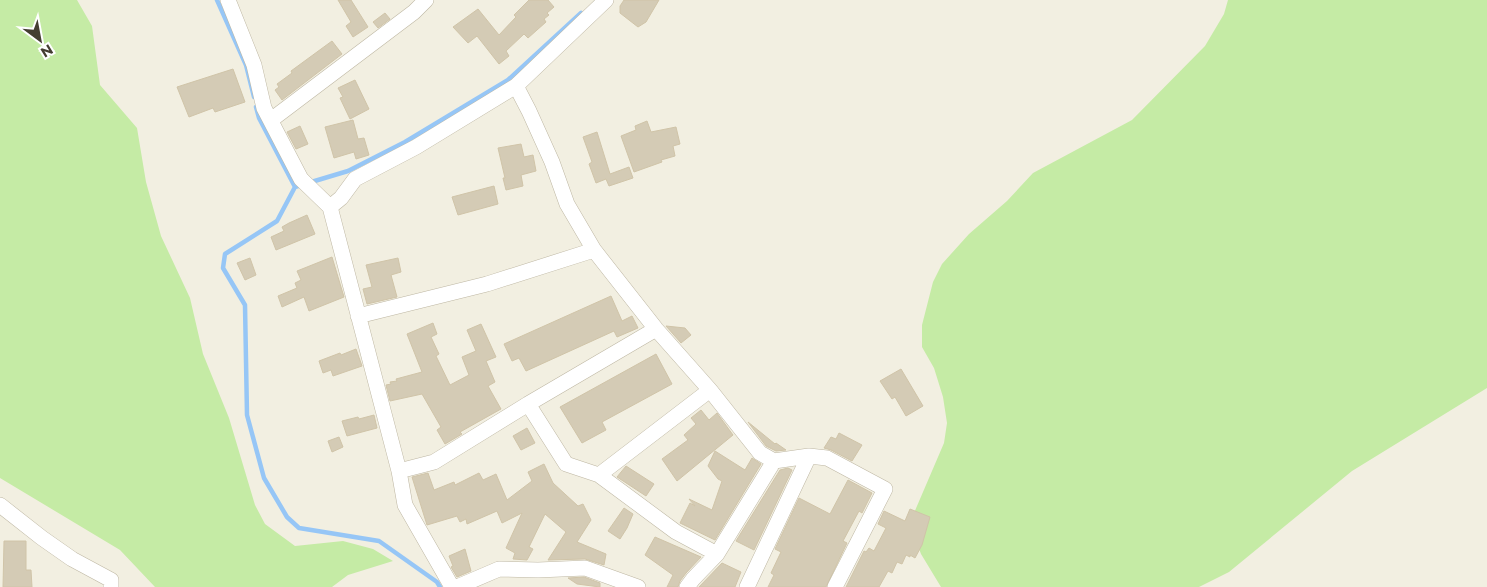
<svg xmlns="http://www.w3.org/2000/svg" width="1487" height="587" font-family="Montserrat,sans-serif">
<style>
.green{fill:#c5eba5}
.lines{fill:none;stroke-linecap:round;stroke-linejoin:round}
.stream{stroke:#96c6f6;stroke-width:4.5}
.building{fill:#d4cbb5;stroke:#d0c4a8}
.minor-casing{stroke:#beb7a3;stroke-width:16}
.minor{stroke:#fff;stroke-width:15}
</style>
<rect width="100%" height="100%" fill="#f2efe1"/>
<!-- green -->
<path class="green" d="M0 0H77L92 26 100 85 137 128 146 182 161 236 190 298 203 354 229 418 255 505 265 524 295 546 343 541 373 549 393 561 348 575 332 587H155L120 550 0 478Z
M1228 0H1487V388L1352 471 1229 572 1199 587H941L921 554 914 535V513L944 443 947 423 943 397 934 368 922 347V325L933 282 942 264 969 234 1007 201 1033 173 1132 120 1205 46 1224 14Z"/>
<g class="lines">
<!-- stream -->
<path class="stream" d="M217 0 246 65 254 97
M256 107 259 118 295 187
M308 183 348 171 405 142 508 80 581 13
M301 185 295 187 277 221 225 254 223 268 245 305 247 415 264 478 287 517 299 528 379 541 437 582 440 587"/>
</g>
<!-- building -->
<path class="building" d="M338 0H351L368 27 353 37 346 26 351 22Z
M529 0H548L554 7 547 13 549 15 544 19 546 22 528 38 524 34 506 51 509 56 499 64 477 36 468 43 453 27 478 9 499 35 516 17 514 15Z
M624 0H659L646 22 638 27 620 13V6Z
M385 13 390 19 378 28 373 22Z
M332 41 342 54 282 100 275 90 279 87 277 84 292 73 291 71Z
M233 69 245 102 215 112 213 108 189 117 177 87Z
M355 80 369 109 350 119 340 98 343 97 338 88Z
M353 120 358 139 364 138 369 155 356 159 354 152 334 158 325 127Z
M647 121 651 132 676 127 680 144 673 146 675 156 661 160 662 162 634 172 621 136 636 130 635 126Z
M300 126 308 144 296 149 287 132Z
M597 132 610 174 629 167 633 178 609 186 606 179 596 183 589 164 592 162 583 137Z
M521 144 524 157 533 155 536 171 521 175 523 186 506 190 503 178H505L498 148Z
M494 186 498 204 458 215 452 197Z
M307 215 315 234 276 250 271 237 284 231 282 227 289 223Z
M332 257 344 297 309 311 304 297 282 307 278 296 297 288 295 283 301 280 297 271Z
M250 258 256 275 245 280 237 263Z
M398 258 401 272 391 275 397 297 367 304 363 289 372 287 366 265Z
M611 296 622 321 632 316 638 328 617 337 614 331 526 371 519 358 512 361 504 344Z
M433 323 437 334 431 337 439 354 436 356 450 385 469 375 462 357 476 351 467 330 481 324 496 357 486 361 495 382 488 386 501 409 460 432 462 434 445 444 437 430 441 427 422 394 390 401 386 385 391 384 390 382 397 381 396 379 422 372 407 334Z
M666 326 685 328 691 335 681 343Z
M356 349 362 366 333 376 331 370 323 373 319 361 340 353 341 355Z
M656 354 672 384 602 422 606 430 582 443 560 407Z
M901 369 923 406 906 416 895 397 892 399 880 381Z
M701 410 709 420 717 413 733 435 677 481 662 459 688 440 684 435 696 424 691 418Z
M374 415 377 428 347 436 342 421 358 417 359 419Z
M748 422 775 444 776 443 786 450 776 451 766 446Z
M527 428 535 443 521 450 513 436Z
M839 433 862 445 852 461 831 450 824 448 831 437 836 439Z
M339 437 343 447 332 452 328 441Z
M715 451 745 470 752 458 761 464 715 540 680 523 690 503 695 506 689 499 712 510 722 481 718 479 708 466Z
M544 464 553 483 578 506 583 504 591 520 577 542 606 554 604 565 585 559 548 560 566 532 545 514 529 547 533 549 527 560 513 559 515 553 506 548 522 513 502 523 497 511 467 524 466 519 460 522 457 516 427 525 412 477 428 473 434 490 454 482 455 485 479 473 483 480 496 474 507 500 532 481 528 472Z
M626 466 654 484 646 496 617 477Z
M788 468 792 470 754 550 736 541 780 470Z
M848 480 872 493 862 513 859 511 843 541 847 543 826 587H768L774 575 771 573 781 552 775 549 799 498 830 514Z
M624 508 633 514 627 528 620 539 608 531Z
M910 509 930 517 922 545 915 558 910 555V557L906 555 902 564 897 562 892 573 888 571 879 587H846L864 551 866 552 869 548 874 551 886 528 878 524 884 511 905 521Z
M655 537 701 557 686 573 680 581 678 587H667L673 575 645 555Z
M4 541H26V570H31L32 587H3Z
M465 549 471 571 457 577 451 567 453 566 449 556Z
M722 563 741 572 735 587H699Z
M584 577 600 583V587L577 584 568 578Z"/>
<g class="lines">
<!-- minor casing -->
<g class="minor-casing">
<path id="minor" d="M228 0 254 65 264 108 301 179 330 207 399 471 405 505 452 587
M516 86 529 111 552 162 567 204 594 250
M271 120 414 12 426 0
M330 207 341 198 355 179 416 147 516 86 606 0
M358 316 487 284 594 250 656 329 710 390 760 453 774 461 809 456 827 458 885 489 835 587
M528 404 566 464 599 475 676 532 717 554
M399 471 434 462 528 404 656 329
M599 475 710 390
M0 505 42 538 72 559 111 580V587
M457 587 499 569 538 570 585 568 638 587
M687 587 693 579 717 554 774 461
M747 587 809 456"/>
</g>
<!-- minor -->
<use href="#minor" class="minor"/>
</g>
<!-- north arrow -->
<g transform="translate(40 40) rotate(148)" stroke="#ffffff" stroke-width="4" paint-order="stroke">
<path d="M0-4L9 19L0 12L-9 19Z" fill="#443e31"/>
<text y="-8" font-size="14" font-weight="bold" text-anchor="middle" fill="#443e31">N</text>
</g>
</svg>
